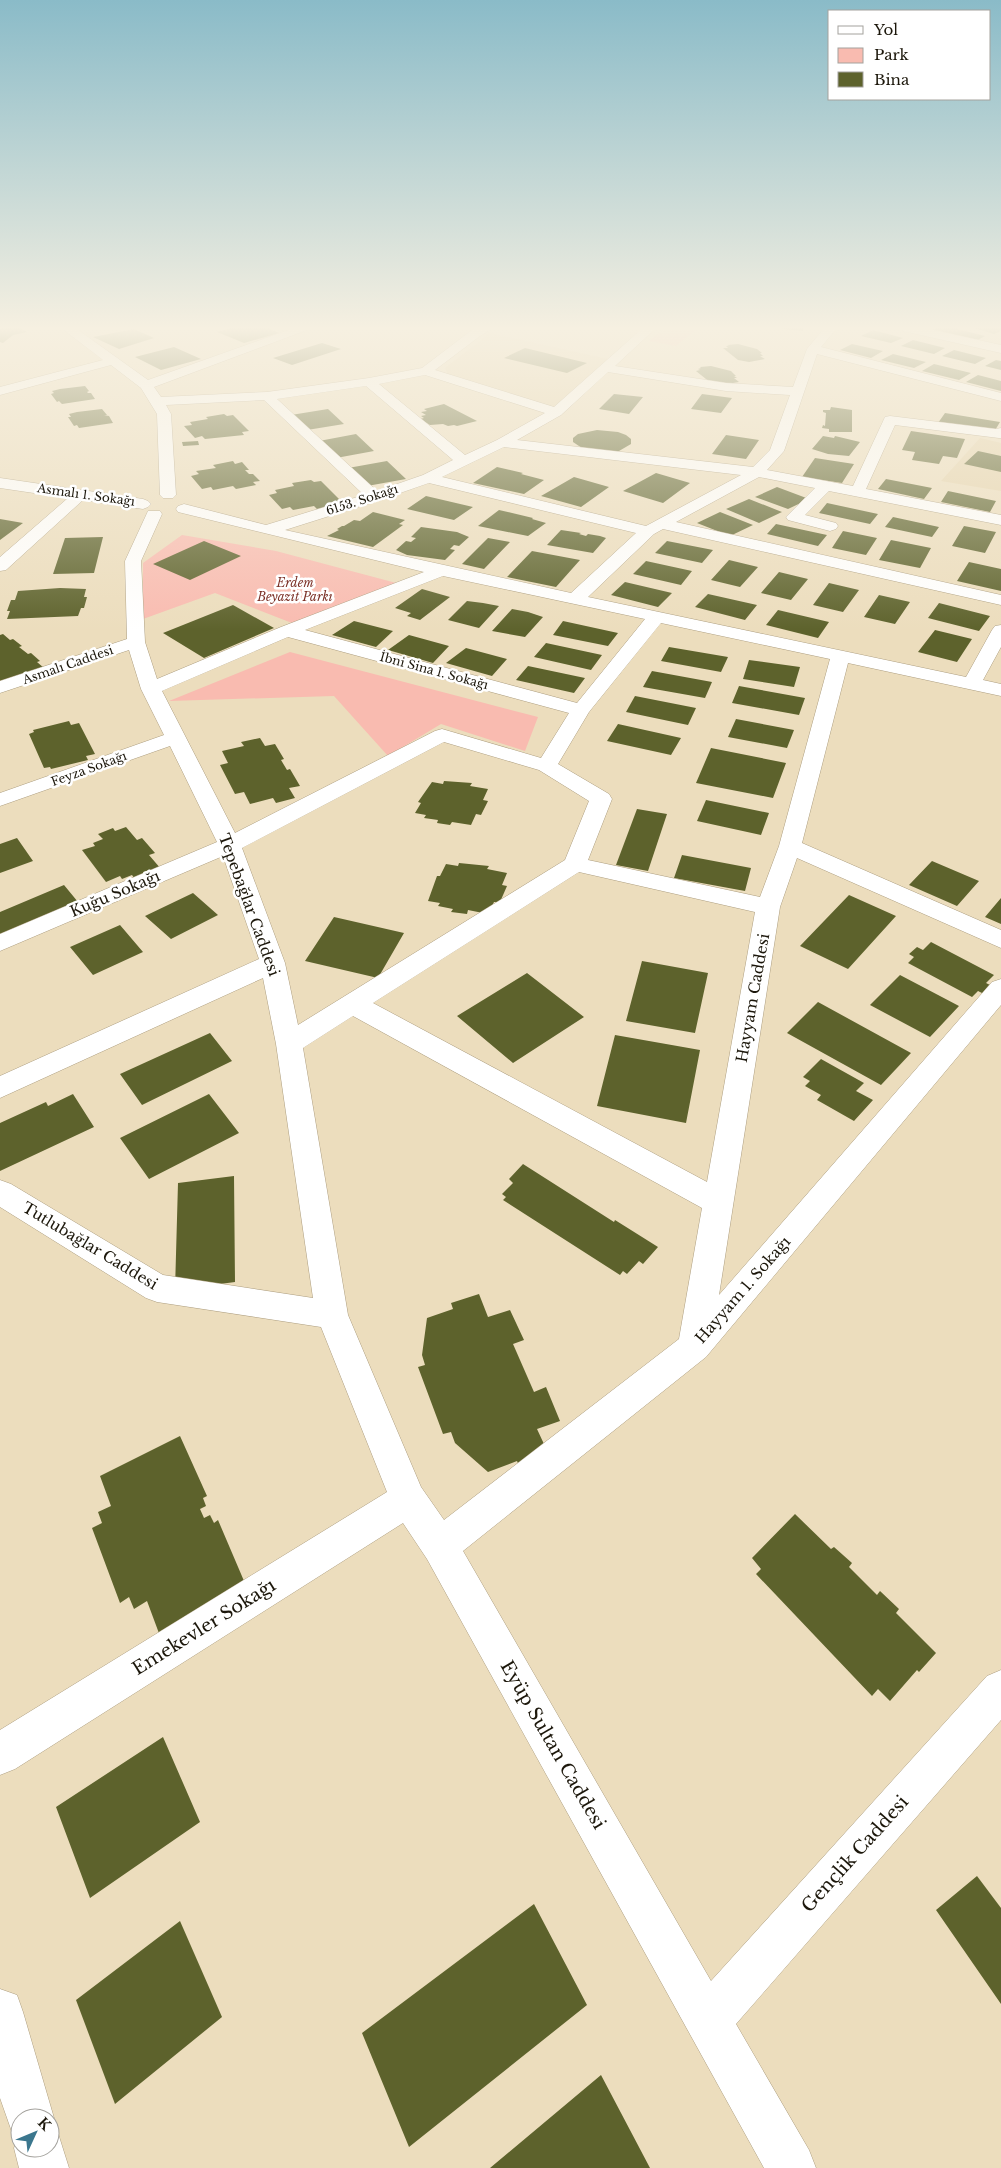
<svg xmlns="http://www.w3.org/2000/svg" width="1001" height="2168" font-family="'Libre Baskerville',serif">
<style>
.built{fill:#e5d3ac}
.green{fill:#f9bbb0}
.building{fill:#5d622c}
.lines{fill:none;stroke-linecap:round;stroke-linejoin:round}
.minor-casing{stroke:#ad9e80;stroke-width:1}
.minor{fill:#fff;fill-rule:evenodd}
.labels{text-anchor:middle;stroke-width:5;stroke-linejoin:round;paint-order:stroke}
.far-street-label{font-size:12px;fill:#1c170b;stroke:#fff}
.far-park-label{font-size:12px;font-style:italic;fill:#7c3127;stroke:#fff}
.street-label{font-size:15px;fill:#1c170b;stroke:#fff}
.near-street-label{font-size:18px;fill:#1c170b;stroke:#fff}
</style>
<rect width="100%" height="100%" fill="#ecddbd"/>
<!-- built -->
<path class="built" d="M490 333 608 359 554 408 448 374 445 368Z
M980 438 1001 443V491L941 481Z"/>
<!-- green -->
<path class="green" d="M667 327 695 330 676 346 649 341Z
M182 535 276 551 400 584 297 625 215 593 143 619V563Z
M290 652 538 717 525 751 441 724 388 756 334 696 169 701Z"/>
<!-- building -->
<path class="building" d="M9 327H19L27 332 13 335 3 343 0 342V329Z
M234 327H266L279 333 244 343 217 332Z
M781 327H804L803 331 781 329Z
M937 327H950L985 336 976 341 932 330Z
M970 327H997L1001 328V331L994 334Z
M134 329 154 338 119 349 93 337Z
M873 330 903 338 891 343 861 336Z
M913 340 945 348 934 354 901 346Z
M322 343 341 349 292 365 273 358Z
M738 344 757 349 762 353H760L763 356H760L765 359 749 362 738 360 723 348H728L726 346H729L727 345Z
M852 344 883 351 871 358 840 350Z
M174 347 201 359 161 370 135 357Z
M525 348 587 363 567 373 504 358Z
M954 350 986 358 975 364 942 356Z
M893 354 926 362 914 368 881 360Z
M996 360 1001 361V370L985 366Z
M934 364 971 373 959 380 922 371Z
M711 366 731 371 736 376H734L737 378H734L739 382 733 383 735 384 711 383 696 371 700 370 698 369 701 368 700 367Z
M978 375 1001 381V391L966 382Z
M85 386 89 391 87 392 88 393H91L95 399 62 404 59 401 57 402 51 394 54 393 52 391 60 389Z
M614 394 643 397 629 414 599 409Z
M702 394 732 398 721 413 691 409Z
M444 404 477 421 457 426 454 425 448 426 443 424 430 425 420 419 424 418 421 416 426 415 421 412 427 411 424 409Z
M831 407 852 410V432H829V429L822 428 823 425 825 426 826 413 823 412V410H830Z
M102 409 107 415H104L109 416 113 423 79 428 77 425 74 426 68 417H71L69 414 77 412Z
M328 409 344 424 307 430 291 415Z
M945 413 1000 422 994 432 938 423Z
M224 414 227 416 233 415 249 431 242 432 244 435 205 439 202 436 195 438 184 426 192 425 190 422 208 419 206 417Z
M597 430 618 432 626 435 631 439V444L619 451 608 452 585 450 573 442V438L578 434Z
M911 431 965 439 957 458 943 456 939 464 912 460 915 452 902 450Z
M356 434 374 451 336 458 319 441Z
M726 435 759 440 746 459 712 454Z
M823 436 834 438 835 436 860 442 849 456 828 454 812 449Z
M198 441 199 445 183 446 182 442Z
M978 451 1001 456V472L964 464Z
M815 458 854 464 842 483 802 477Z
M233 461 235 464 242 462 249 470H245L249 474H253L260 481 253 482 256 485 236 489 233 486 213 490 211 487 202 489 191 476 199 474 196 471 216 468 213 465Z
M387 461 406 479 367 486 348 468Z
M497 467 523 473 521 474 544 480 524 494 473 483Z
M656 473 690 483 663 503 623 491Z
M574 477 609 487 581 507 541 496Z
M886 479 932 488 924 499 878 489Z
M311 480 314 482 321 481 341 501 333 502 337 505 317 509 314 506 293 510 290 507 282 509 269 495 277 493 275 490 294 486 292 483Z
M777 487 809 499 788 509 755 497Z
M948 491 996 501 990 512 941 502Z
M426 496 473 507 454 520 407 509Z
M749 499 782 512 759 523 726 509Z
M827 503 878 514 870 524 819 513Z
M499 510 533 518 532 519 546 523 528 536 478 526Z
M373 512 405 520 399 524 403 525 373 547 327 536 339 530 337 529 342 526H344L354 520 360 521Z
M720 512 753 525 730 536 697 523Z
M893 517 939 527 932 537 885 527Z
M0 519 23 523 0 540Z
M776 524 827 535 818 546 767 534Z
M964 526 996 532 985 553 952 546Z
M421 527 457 532 469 537 459 546 454 545 450 549 455 550 445 560 407 555 396 550 406 541 411 542 416 538 411 537Z
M561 530 581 533 579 534 586 536 588 534 600 536 606 538 593 553 547 545Z
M843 531 877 538 866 555 832 548Z
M103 537 94 573 53 574 65 538Z
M488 538 510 542 484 569 462 564Z
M891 540 931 548 920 568 879 560Z
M204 541 241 556 190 580 153 564Z
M667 541 713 550 702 563 655 553Z
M532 551 580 560 556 587 507 577Z
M729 560 758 567 740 587 711 580Z
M646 561 692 571 681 585 633 574Z
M969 562 1001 569V591L957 581Z
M779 572 808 579 791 600 761 593Z
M625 582 672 593 658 607 611 595Z
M829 583 859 590 843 612 813 605Z
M60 588 86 589 84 597H87L84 608H81L78 616 7 619 10 611H7L11 600H15L18 591Z
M422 589 450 597 420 620 407 616 411 613 395 608Z
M708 594 757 605 745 620 695 607Z
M879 595 910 602 895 624 864 617Z
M467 601 483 603 499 606 479 628 448 620Z
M939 603 990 616 979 631 928 618Z
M233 605 274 628 204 658 163 633Z
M512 609 528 612 543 617 525 637 492 631Z
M778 610 829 622 818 638 766 625Z
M354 621 393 631 376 647 332 635Z
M563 621 618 633 608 646 553 635Z
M935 630 972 639 957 662 918 652Z
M3 634 10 640 13 639 22 646 19 647 28 654 31 653 40 661 37 662 44 668 0 686V635Z
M409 635 449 646 433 663 388 650Z
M546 643 602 655 591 670 534 657Z
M669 647 728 657 721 672 661 661Z
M466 648 507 659 492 676 446 663Z
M749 660 800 667 794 687 743 679Z
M528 666 585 678 574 693 516 680Z
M652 671 712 682 705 698 643 687Z
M739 686 805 698 799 715 732 703Z
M635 696 696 708 688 725 626 712Z
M736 719 794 730 787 748 728 737Z
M69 721 71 725 79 723 95 754 86 756 88 760 51 769 50 767 44 768 29 734 34 732 33 730Z
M618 724 681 738 671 755 607 741Z
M260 738 265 746 275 744 284 759 281 760 287 770 290 769 300 786 289 788 295 798 276 803 273 798 250 804 244 792 235 794 220 765 228 763 222 751 244 746 241 742Z
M711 748 786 763 773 798 696 783Z
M444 781 472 783 470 786 488 789 483 800 488 801 481 815 476 814 471 825 452 822 450 825 437 823 438 820 424 818 426 815 415 813 421 803 418 802 432 782 443 784Z
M706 800 769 813 761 835 697 821Z
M637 809 667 814 648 871 616 865Z
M126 827 137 840 142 838 155 853 149 855 161 869 137 882 132 875 122 879 120 876 106 882 82 850 95 846 93 843 103 839 98 834 113 828 115 831Z
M17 838 33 861 0 873V844Z
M682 855 751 868 745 891 674 878Z
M932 861 979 881 957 906 909 885Z
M459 863 489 866 487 869 507 873 502 885 507 886 500 902H494L488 914 468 910 467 914 451 912 453 909 438 906 440 903 428 901 437 876H440L446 864 458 866Z
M64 885 78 902 0 935V912Z
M193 893 218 915 171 939 145 916Z
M849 895 896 916 848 969 800 946Z
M1001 898V924L985 917Z
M334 917 404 933 378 978 305 961Z
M120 925 143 952 93 975 70 947Z
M931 942 994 975 986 983 992 986 984 994 978 991 972 997 908 963 914 957 909 954 917 947 923 950Z
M642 961 708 973 695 1033 626 1021Z
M527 973 584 1017 513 1063 457 1016Z
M900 975 959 1006 930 1037 870 1005Z
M818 1002 911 1053 881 1085 787 1033Z
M210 1033 232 1061 142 1105 120 1074Z
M615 1035 700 1050 686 1123 597 1106Z
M821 1059 864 1083 856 1091 873 1100 854 1121 817 1100 821 1095 805 1086 810 1081 803 1077Z
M73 1094 94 1127 0 1171V1123L46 1102 48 1106Z
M209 1094 239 1133 149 1179 120 1138Z
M523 1164 614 1222 615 1220 658 1247 643 1264 639 1261 627 1274 623 1271 620 1275 503 1200 506 1197 502 1194 513 1183 509 1179Z
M234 1176 235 1282 175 1290 178 1183Z
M479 1294 488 1317 510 1310 524 1340 513 1344 534 1392 546 1387 560 1421 537 1429 550 1457 520 1468 517 1461 488 1472 455 1443 451 1432 443 1434 418 1367 425 1365 422 1355 427 1318 453 1309 451 1303Z
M180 1436 207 1496 203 1498 206 1506 200 1509 204 1518 210 1515 214 1523 218 1520 247 1588 160 1636 147 1601 134 1609 129 1597 120 1603 92 1528 102 1523 98 1512 111 1506 100 1476Z
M795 1514 831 1549 834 1547 852 1563 849 1567 877 1595 880 1591 899 1609 896 1613 936 1653 919 1672 917 1670 890 1701 878 1689 872 1696 756 1574 761 1569 752 1558Z
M163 1737 200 1822 90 1898 56 1807Z
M977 1876 1001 1908V2004L936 1910Z
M534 1904 587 2005 409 2147 362 2033Z
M180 1921 222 2017 115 2104 76 2000Z
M601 2075 650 2168H490Z"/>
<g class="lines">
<!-- minor casing -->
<g class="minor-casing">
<path id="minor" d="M60 327H74L148 380 297 327H315L154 387 161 397 267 392 369 378 422 368 472 330 479 327H495L480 336 435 370 554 407 644 327H657L615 366 726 383 793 387 807 349 825 327H838L821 347 1001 393V401L817 354 784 451 767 470 853 486 885 417 890 416 996 429 1001 428V438H999L895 425 866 489 1001 515V525L829 491 805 515 836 523 838 526 836 529 830 531 788 520 786 517 815 488 759 477 676 522 1001 595V605L663 529 654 534 588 597 966 677 992 630 995 626 1001 625V647L983 680 1001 684V696L848 663 802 843 1001 930V948L797 858 780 907 719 1295 992 982 1001 979V1005L706 1357 463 1551 711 1981 987 1676 1001 1670V1720L736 2024 809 2150 816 2168H764L427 1559 403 1523 15 1769 0 1775V1730L387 1492 321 1327 157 1302 146 1298 0 1207V1180L11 1184 163 1275 313 1298 276 1044 263 978 0 1098V1076L259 959 223 856 0 951V934L217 842 170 746 0 806V793L164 735 141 689 129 650 0 693V681L127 639 125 561 148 511H160L162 514 141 561 145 642 157 679 281 627 424 572 178 512 176 509 178 506 184 504 266 525 364 495 264 400 166 405 171 414 176 495 173 498H163L160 495 157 414 141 388 111 365 0 395V387L103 360ZM608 372 726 391 790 395 770 450 753 467 517 440 561 415ZM425 375 545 413 497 440 465 455 379 384ZM366 386 453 460 423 475 377 491 277 399ZM504 447 741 475 646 526 442 477ZM429 483 636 533 571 593 285 530 380 500ZM443 576 645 619 577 703 305 630ZM661 623 830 659 779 846 760 897 588 860 612 799 609 794 558 764 589 712ZM288 637 569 713 541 758 442 729 435 731 235 833 162 691ZM444 742 539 770 589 801 565 860 298 1025 285 963 242 848ZM579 872 755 912 707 1182 373 1003ZM353 1016 702 1208 679 1339 444 1520 421 1487 348 1315 303 1048Z
M897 327H920L1001 345V353L903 331Z
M0 478 143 499 148 501 151 504 148 507 143 509 83 500 6 570 0 571V557L68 498 0 488Z
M0 1989 17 1995 23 2012 54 2118 50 2128 57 2130 69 2168H19L14 2148 18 2138 13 2135 0 2098ZM20 2118H50V2148H20Z"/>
</g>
<!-- minor -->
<use href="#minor" class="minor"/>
</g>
<!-- sky -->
<linearGradient id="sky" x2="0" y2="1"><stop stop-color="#8abbc8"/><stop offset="0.52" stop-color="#f6f0e1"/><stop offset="1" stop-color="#f6f0e1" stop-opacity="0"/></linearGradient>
<rect width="1001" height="631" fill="url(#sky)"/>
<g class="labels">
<!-- far-street labels -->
<g class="far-street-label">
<text transform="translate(86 495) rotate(8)" y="4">Asmalı 1. Sokağı</text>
<text transform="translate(362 500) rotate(-18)" y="4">6153. Sokağı</text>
<text transform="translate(68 665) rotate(-19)" y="4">Asmalı Caddesi</text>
<text transform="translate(434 671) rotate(15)" y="4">İbni Sina 1. Sokağı</text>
<text transform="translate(89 769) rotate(-20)" y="4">Feyza Sokağı</text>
</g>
<!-- far-park labels -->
<g class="far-park-label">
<text x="295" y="587">Erdem<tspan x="295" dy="14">Beyazit Parkı</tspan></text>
</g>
<!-- street labels -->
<g class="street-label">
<text transform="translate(115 894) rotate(-23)" y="5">Kuğu Sokağı</text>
<text transform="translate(249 905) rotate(70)" y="5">Tepebağlar Caddesi</text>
<text transform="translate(753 998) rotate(-80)" y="5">Hayyam Caddesi</text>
<text transform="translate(90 1246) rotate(31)" y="5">Tutlubağlar Caddesi</text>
<text transform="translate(743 1290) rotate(-49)" y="5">Hayyam 1. Sokağı</text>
</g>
<!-- near-street labels -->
<g class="near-street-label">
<text transform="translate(204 1627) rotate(-32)" y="6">Emekevler Sokağı</text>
<text transform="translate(553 1745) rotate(60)" y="6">Eyüp Sultan Caddesi</text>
<text transform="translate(855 1854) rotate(-48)" y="6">Gençlik Caddesi</text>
</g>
</g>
<!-- legend -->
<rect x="828" y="10" width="162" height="90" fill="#ffffff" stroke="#a4a29d"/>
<rect x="838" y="26" width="25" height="8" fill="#ffffff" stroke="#a4a29d"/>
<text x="874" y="35" font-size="15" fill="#1c170b">Yol</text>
<rect x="838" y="48" width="25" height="15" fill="#f9bbb0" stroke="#a4a29d"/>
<text x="874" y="60" font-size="15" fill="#1c170b">Park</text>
<rect x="838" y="72" width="25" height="15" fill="#5d622c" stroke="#a4a29d"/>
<text x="874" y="85" font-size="15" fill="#1c170b">Bina</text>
<!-- north arrow -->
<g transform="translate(35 2133) rotate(46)"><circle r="24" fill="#ffffff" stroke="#a4a29d"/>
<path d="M0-4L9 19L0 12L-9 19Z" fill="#3b778e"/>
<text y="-8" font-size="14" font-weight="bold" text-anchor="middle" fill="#1c170b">K</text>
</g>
</svg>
